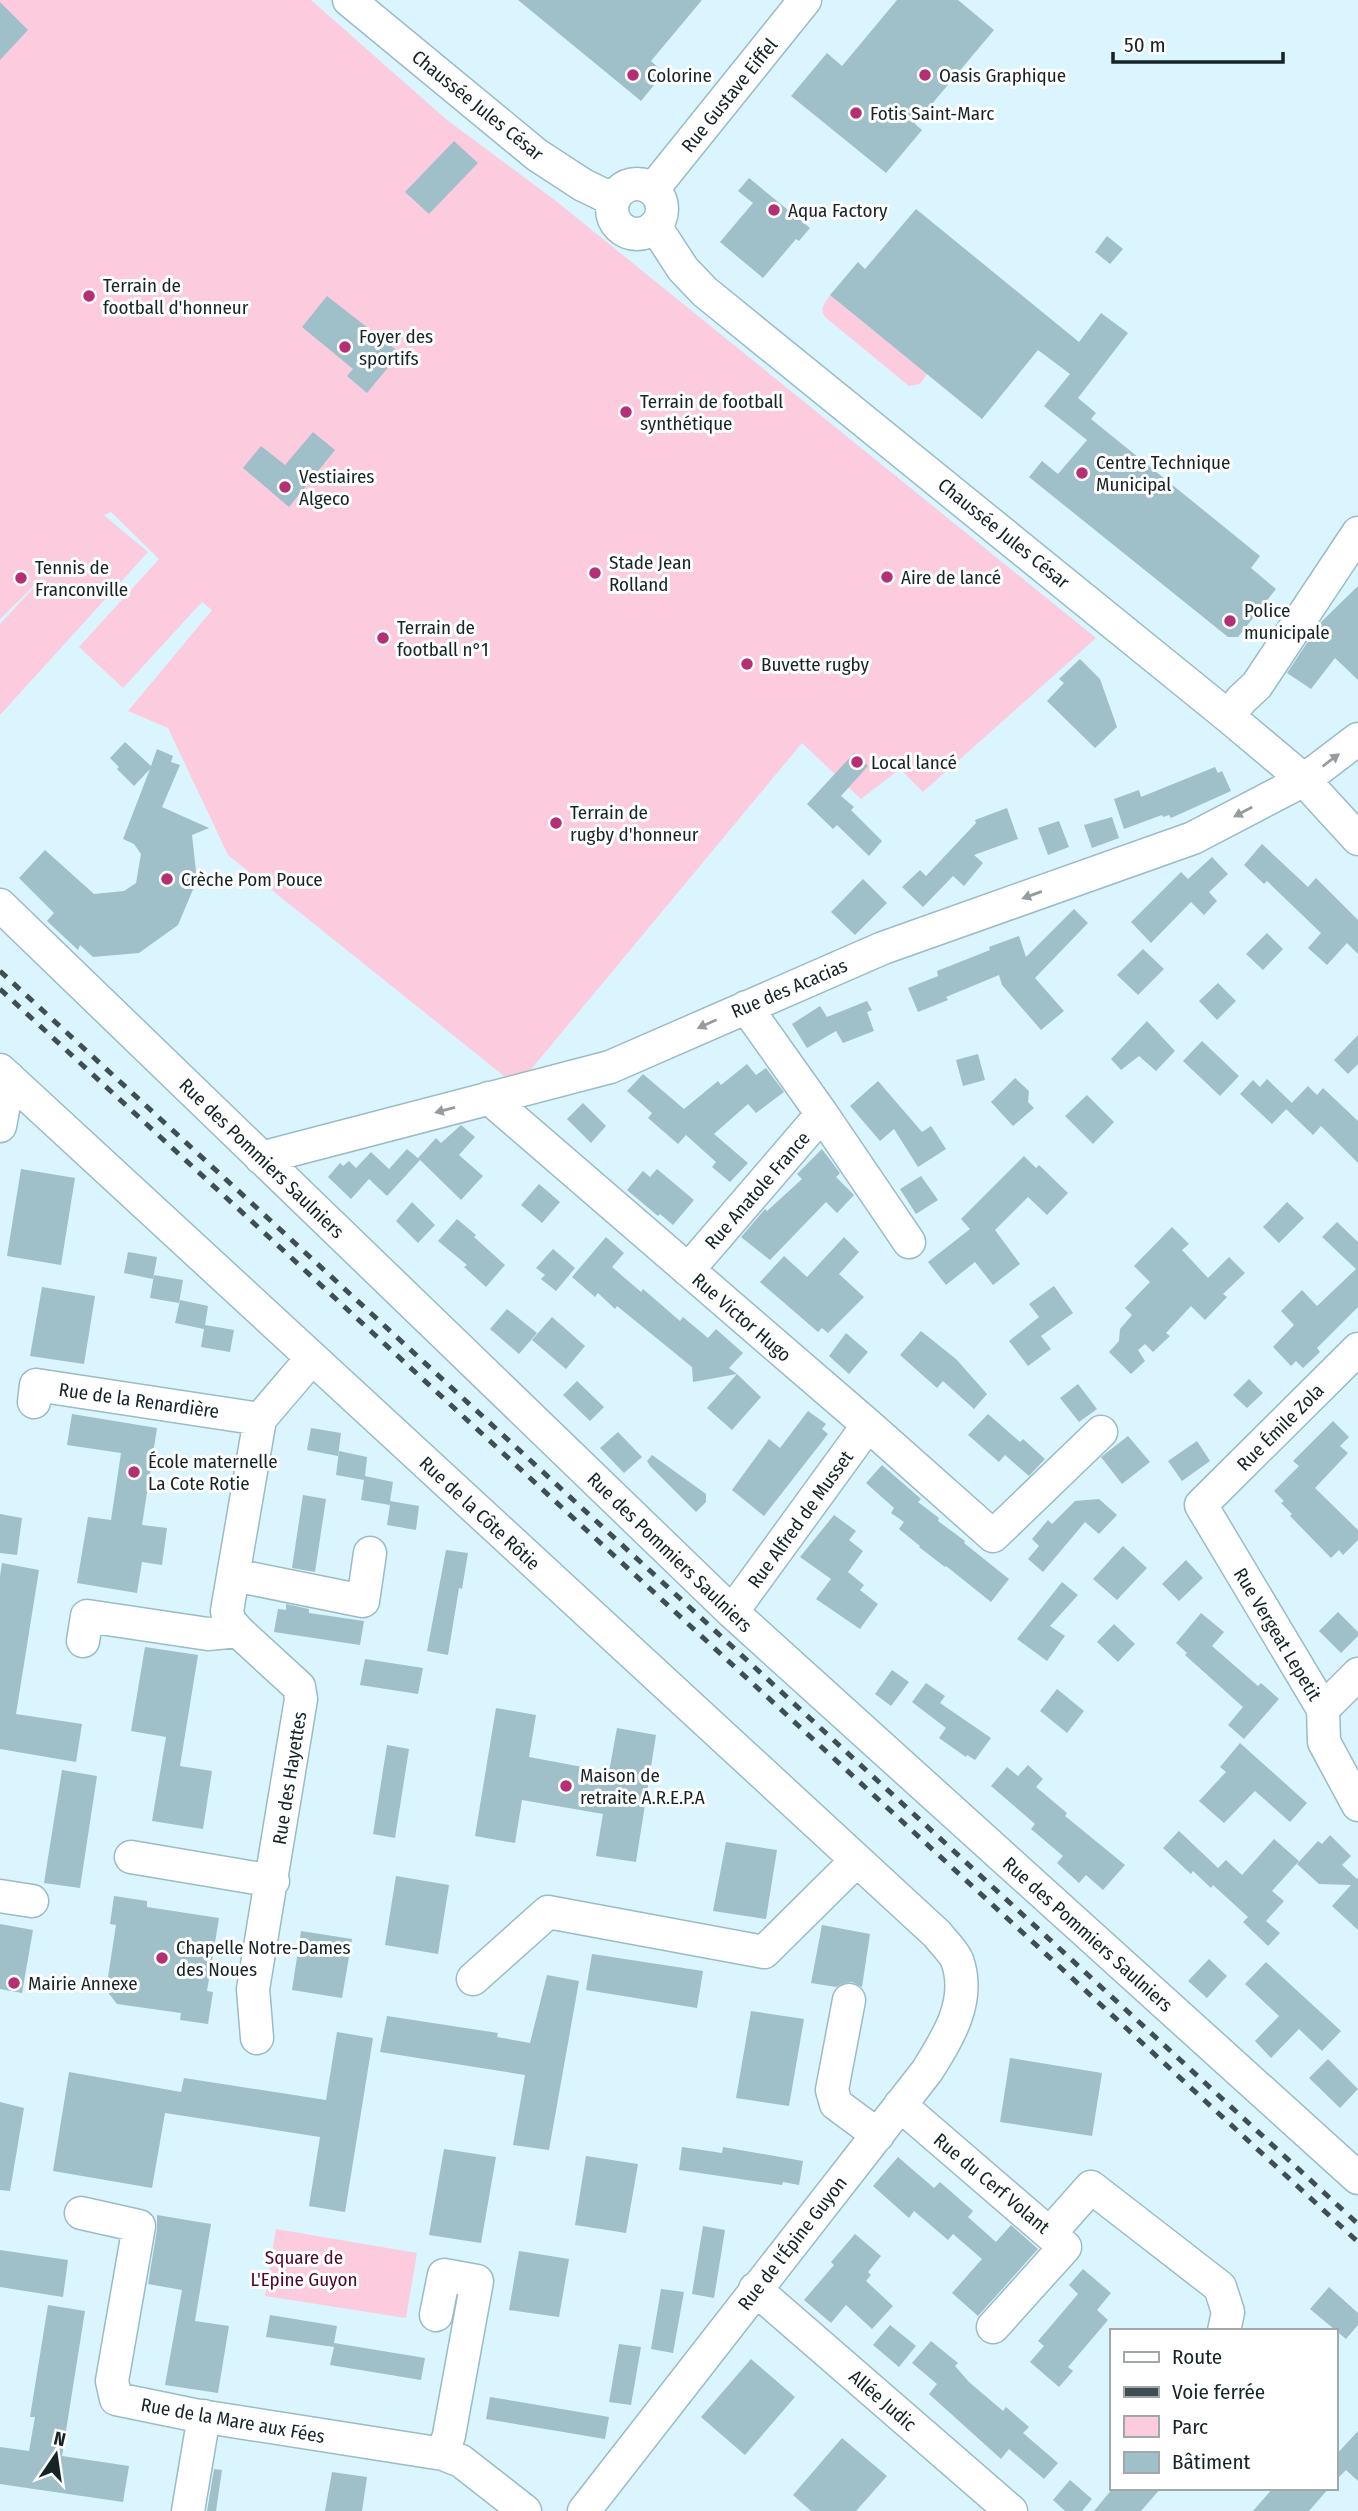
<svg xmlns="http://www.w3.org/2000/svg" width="1358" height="2511" font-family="'Fira Sans Condensed',sans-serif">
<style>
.green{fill:#fdcbde}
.building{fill:#9fbfc9}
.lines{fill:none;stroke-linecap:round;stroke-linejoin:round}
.minor-casing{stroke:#9bbbc5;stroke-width:35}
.minor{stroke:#fff;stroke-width:32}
.rail{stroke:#3e4e52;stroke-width:5;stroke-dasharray:9 9;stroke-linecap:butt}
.oneway{fill:#969c9e}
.poi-dot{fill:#b42f74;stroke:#fff;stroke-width:2.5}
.labels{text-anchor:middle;stroke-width:6;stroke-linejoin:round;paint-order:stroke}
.poi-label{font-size:19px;fill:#162327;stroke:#fff;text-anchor:start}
.street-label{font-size:19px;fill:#162327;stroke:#fff}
.park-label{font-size:19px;fill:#4e052d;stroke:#fff}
</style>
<rect width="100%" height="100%" fill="#daf5fd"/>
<!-- green -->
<path class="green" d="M0 0H311L447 120 556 201 1096 638 923 792 900 769 861 799 802 743 528 1073 504 1076 228 855 168 728 128 711 212 610 202 602 123 688 79 647 159 559 111 512 104 515 148 552 0 715V624L51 569 0 619Z
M830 295 927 374 920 384 909 386 825 317C819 308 825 303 830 295Z
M276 2229 417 2253 406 2318 265 2296Z"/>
<!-- building -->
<path class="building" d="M518 0H702L651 61 664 73 641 101Z
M897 0H958L994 30 915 124 922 130 886 173 791 96 827 53 842 66Z
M0 2 28 30 0 60Z
M454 141 478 163 429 214 405 192Z
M749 178 810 228 799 241 796 239 763 278 720 242 753 203 738 191Z
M916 209 1079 342 1101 313 1128 333 1078 398 1096 413 1091 419 1260 556 1251 568 1276 589 1238 637H1228L1029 477 1042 461 1058 474 1087 440 1044 406 1070 374 1038 350 982 419 830 295 858 262 865 269Z
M1107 236 1123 249 1110 264 1095 252Z
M327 296 400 353 367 393 347 376 353 369 302 327Z
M313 432 335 450 289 507 243 468 261 446 285 465Z
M1358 586V680L1335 658 1311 689 1287 673 1321 622Z
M1080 659 1100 679 1117 727 1095 748 1047 701 1064 683 1059 679Z
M125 742 151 766 157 749 173 756 171 762 180 765 162 807 209 828 192 835 197 880 178 925 139 953 93 957 80 945 78 950 47 921 54 913 19 878 45 850 94 894 124 891 136 883 141 854 134 844 123 839 150 769 134 786 117 769 119 767 110 758Z
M854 753 868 766 841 796 854 807 851 810 882 841 869 856 837 825 833 829 807 804Z
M1215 767 1218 773 1222 771 1231 791 1171 818 1169 815 1163 817 1162 815 1124 829 1114 799 1139 790 1141 797Z
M1007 808 1018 839 974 855 983 863 964 886 953 876 923 907 902 887 920 870 926 876 976 823 975 820Z
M1112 817 1119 838 1092 848 1084 825Z
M1059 821 1069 847 1048 855 1038 828Z
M1262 844 1308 887 1316 878 1358 920V954L1347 943 1327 965 1308 948 1321 933 1267 881 1264 884 1244 865Z
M1212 857 1228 874 1209 892 1217 901 1204 915 1191 902 1151 943 1131 922 1181 872 1188 879Z
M863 879 887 903 855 935 831 912Z
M1074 909 1088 923 1035 978 1064 1011 1041 1030 1002 985 999 975 946 997 948 1000 918 1012 908 988 938 976 937 971 990 950 989 947 1019 936 1026 957Z
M1267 933 1283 949 1263 970 1246 954Z
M1143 949 1164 969 1138 995 1117 975Z
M1218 983 1236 1001 1217 1020 1199 1001Z
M867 1001 872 1010 867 1012 874 1031 843 1043 836 1031 807 1048 792 1024 820 1006 827 1017Z
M1147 1021 1175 1051 1156 1071 1139 1056 1121 1070 1111 1059Z
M1358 1035V1064L1348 1074 1334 1060Z
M1202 1041 1239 1076 1220 1096 1183 1061Z
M978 1054 985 1080 963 1086 956 1060Z
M747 1064 756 1075 766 1068 784 1092 756 1113 748 1104 714 1134 748 1163 730 1182 712 1167 716 1162 686 1135 678 1144 648 1118 652 1113 627 1091 643 1074 684 1109 718 1081 721 1085Z
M1015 1078 1029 1091 1028 1102 1034 1108 1013 1126 991 1102Z
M1267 1079 1292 1103 1272 1124 1240 1094 1253 1080 1260 1087Z
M878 1081 922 1132 931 1126 946 1149 918 1167 894 1129 880 1141 850 1106Z
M1308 1086 1317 1095 1323 1088 1358 1121V1163L1321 1126 1313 1135 1286 1109Z
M1087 1095 1114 1122 1093 1144 1065 1116Z
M583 1103 606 1126 591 1143 567 1119Z
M461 1125 475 1137 459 1155 483 1176 461 1200 418 1158 436 1138 441 1143Z
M407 1149 420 1160 387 1196 369 1179 351 1199 328 1177 340 1163 343 1166 349 1161 356 1168 371 1152 389 1169Z
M822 1149 840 1173 836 1177 854 1195 837 1213 826 1202 770 1260 741 1237 765 1209 767 1211 802 1179 797 1174Z
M1024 1156 1036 1168 1039 1165 1068 1193 1047 1215 1028 1197 995 1230 1020 1264 993 1285 975 1262 946 1285 928 1262 970 1229 961 1219Z
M21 1169 75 1178 61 1265 7 1256Z
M657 1169 694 1200 673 1225 660 1214 658 1216 627 1190 643 1171 650 1177Z
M921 1176 938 1200 916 1214 900 1189Z
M539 1184 560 1202 542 1223 521 1205Z
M412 1202 435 1225 418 1243 396 1221Z
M1287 1202 1304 1218 1279 1243 1263 1227Z
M457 1219 476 1235 474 1237 505 1265 486 1287 464 1267 467 1265 438 1241Z
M1337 1222 1358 1242V1307L1317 1348 1320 1352 1303 1368 1296 1361 1291 1366 1273 1347 1294 1325 1281 1311 1302 1290 1317 1306 1356 1269 1322 1237Z
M1172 1227 1189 1244 1182 1250 1208 1278 1229 1257 1245 1273 1223 1294 1227 1297 1205 1320 1191 1306 1166 1333 1170 1336 1153 1352 1145 1344 1138 1350 1145 1361 1131 1374 1109 1352 1119 1341 1120 1329 1132 1315 1125 1308 1150 1282 1134 1266Z
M606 1237 624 1253 612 1267 641 1292 643 1289 680 1321 683 1317 708 1338 716 1329 743 1353 729 1368 737 1374 693 1382 692 1367 617 1306 615 1309 598 1293 595 1297 572 1277Z
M844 1237 859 1252 839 1274 864 1297 828 1333 822 1328 818 1332 760 1282 784 1256 807 1277Z
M553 1249 575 1268 556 1291 541 1279 545 1275 536 1268Z
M128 1252 157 1257 153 1279 124 1273Z
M154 1275 183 1280 179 1303 150 1298Z
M1054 1286 1073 1313 1041 1336 1051 1349 1028 1366 1009 1341 1039 1317 1029 1304Z
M42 1287 95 1296 84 1364 30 1356Z
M180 1300 208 1306 205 1325 234 1330 230 1352 201 1347 204 1329 175 1323Z
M507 1309 537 1333 519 1354 490 1329Z
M552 1317 585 1346 566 1369 532 1340Z
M921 1331 956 1359 987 1394 974 1409 943 1381 937 1388 900 1355Z
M846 1333 868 1352 849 1374 829 1356Z
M737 1374 761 1397 732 1430 707 1408Z
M1249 1379 1263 1393 1247 1408 1233 1395Z
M577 1381 604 1407 590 1421 563 1395Z
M1078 1384 1097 1409 1079 1422 1060 1398Z
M808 1411 826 1424 822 1429 828 1434 764 1516 732 1490 769 1439 780 1448Z
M72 1414 157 1428 142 1525 167 1528 162 1565 142 1562 137 1593 77 1583 88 1517 111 1520 121 1453 67 1445Z
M988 1414 1020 1442 1023 1439 1045 1459 1029 1476 1005 1455 999 1462 968 1435Z
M1333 1421 1349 1437 1340 1446 1348 1453 1315 1488 1358 1530V1540L1343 1555 1339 1550 1331 1558 1290 1516 1292 1514 1281 1503 1284 1501 1274 1491 1299 1466 1293 1461Z
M311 1428 341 1433 338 1456 307 1450Z
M618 1432 642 1457 624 1473 600 1448Z
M1128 1436 1150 1462 1122 1484 1101 1457Z
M1197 1441 1210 1461 1182 1481 1168 1461Z
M339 1451 367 1457 365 1476 393 1482 390 1501 419 1506 416 1530 387 1525 390 1505 361 1500 364 1480 336 1475Z
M652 1455 706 1494V1502L696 1512 650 1466 647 1461Z
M882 1465 921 1499 918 1502 939 1518 938 1521 965 1541 964 1543 1009 1579 991 1602 946 1566 945 1567 919 1547 920 1546 899 1529 904 1522 891 1513 894 1508 866 1483Z
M303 1495 326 1499 315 1572 292 1568Z
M1099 1499 1117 1515 1099 1534 1085 1522 1043 1572 1028 1559 1039 1546 1032 1539 1048 1520 1052 1524 1075 1501Z
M0 1514 22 1518 17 1555 0 1553Z
M834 1515 856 1531 849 1540 863 1551 848 1572 864 1585 860 1590 878 1604 860 1629 816 1599 831 1579 800 1557Z
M1123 1546 1147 1568 1117 1600 1093 1579Z
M446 1550 468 1553 462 1589 459 1588 448 1655 427 1651Z
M1186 1560 1203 1578 1179 1601 1162 1584Z
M2 1563 39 1570 16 1714 82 1724 76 1762 0 1749V1576Z
M1062 1582 1078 1595 1050 1626 1065 1636 1047 1661 1017 1639Z
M286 1604 309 1609V1613L364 1621 360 1645 274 1632 278 1609 286 1610Z
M1338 1612 1358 1632V1636L1341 1653 1319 1631Z
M1201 1613 1224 1632 1212 1646 1258 1686 1261 1683 1279 1699 1244 1739 1228 1725 1243 1707 1185 1655 1187 1653 1176 1643Z
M1114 1624 1135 1644 1118 1662 1097 1642Z
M145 1647 198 1655 180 1766 212 1771 203 1829 152 1821 166 1737 131 1731Z
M365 1659 423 1668 418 1694 360 1685Z
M892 1670 909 1682 891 1706 875 1694Z
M926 1683 945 1696 940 1703 991 1738 975 1760 967 1755 966 1757 939 1738 946 1728 912 1702Z
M1057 1689 1084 1711 1067 1733 1040 1711Z
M496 1708 536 1715 529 1757 609 1772 617 1728 656 1735 636 1862 596 1856 603 1814 522 1800 515 1843 475 1836Z
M1240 1743 1307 1803 1290 1822 1255 1791 1224 1823 1199 1801 1226 1772 1220 1767Z
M387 1745 409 1749 395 1838 373 1834Z
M1028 1765 1043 1779 1036 1787 1067 1813 1065 1816 1070 1820 1125 1865 1103 1890 1086 1875 1079 1883 1057 1863 1063 1856 1031 1829 1035 1824 991 1786 1007 1767 1018 1776Z
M62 1770 97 1776 80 1888 44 1883Z
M1179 1831 1218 1868 1226 1860 1242 1875 1274 1839 1299 1861 1272 1891 1284 1901 1266 1921 1280 1933 1268 1946 1243 1922 1248 1917 1213 1885 1211 1888 1193 1871 1191 1874 1163 1848Z
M1330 1835 1351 1856 1342 1865 1357 1879 1358 1877V1930L1332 1906 1351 1885 1319 1884 1297 1864 1318 1841 1322 1844Z
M726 1842 777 1850 766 1919 713 1911Z
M396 1876 449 1885 438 1954 385 1945Z
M114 1896 147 1901V1907L219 1918 207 1991 213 1992 208 2024 180 2020 181 2013 117 2004 106 1990 116 1925 110 1924Z
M0 1924 33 1930 22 1993 0 1989Z
M822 1925 870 1934 862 1987 852 1982 844 1983 836 1987 811 1983Z
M301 1931 352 1939 342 1998 292 1990Z
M592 1954 703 1971 697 2008 586 1990Z
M1209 1959 1227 1976 1207 1998 1188 1981Z
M1266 1962 1341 2031 1322 2051 1299 2029 1271 2058 1255 2041 1279 2016 1245 1984Z
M547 1975 579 1981 549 2150 513 2145 525 2075 380 2052 387 2016 498 2033 497 2037 530 2043Z
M751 2011 804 2019 789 2106 736 2098Z
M337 2032 373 2038 345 2212 309 2206 320 2137 165 2113 152 2188 53 2171 69 2072 181 2092 184 2078 326 2100Z
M1010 2058 1102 2073 1092 2136 1000 2122Z
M1328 2059 1358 2089 1340 2108 1309 2078Z
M0 2102 24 2108 10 2191 0 2190Z
M682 2147 722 2153 723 2147 803 2161 799 2185 783 2182 782 2185 679 2170Z
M444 2149 496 2157 481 2243 429 2235Z
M586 2156 638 2164 626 2233 575 2225Z
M898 2157 934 2188 940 2182 973 2211 968 2217 996 2242 1011 2225 1038 2249 978 2316 952 2293 982 2259 953 2234 948 2240 914 2211 909 2218 873 2186Z
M157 2215 211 2224 195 2321 229 2326 218 2393 165 2385 182 2290 148 2284 157 2229Z
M703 2226 725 2230 714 2298 692 2294Z
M855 2234 881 2256 868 2272 871 2275 866 2281 893 2306 872 2329 846 2305 831 2323 804 2300 834 2265 831 2262Z
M0 2250 68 2260 63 2297 0 2287Z
M519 2251 569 2259 559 2317 509 2310Z
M1083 2269 1111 2293 1097 2310 1108 2320 1068 2367 1073 2371 1059 2387 1030 2362 1044 2346 1038 2341 1078 2294 1069 2285Z
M1329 2287 1358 2313V2325L1346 2339 1310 2309Z
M661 2289 684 2292 673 2353 651 2349Z
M48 2305 85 2311 62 2456 129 2466 123 2502 0 2484V2447L29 2451 35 2417H30Z
M270 2315 337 2326 334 2343 425 2358 421 2380 330 2365 334 2347 266 2337Z
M890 2325 916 2346 899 2367 873 2345Z
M931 2341 958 2363 955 2366 969 2382 1003 2411 1006 2407 1029 2427 1023 2433 1058 2463 1044 2479 1009 2449 1001 2459 929 2394 937 2384 912 2363Z
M619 2344 641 2347 631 2405 609 2402Z
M751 2359 795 2397 745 2455 701 2417Z
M490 2397 609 2417 605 2439 486 2419Z
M1358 2431V2481L1346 2470 1335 2481V2456Z
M842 2438 887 2476 856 2511H811L793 2495Z
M214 2469 222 2470 216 2511H207Z
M332 2472 367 2477 362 2511H325Z
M1070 2480 1092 2499 1082 2511H1065L1053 2500Z
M1113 2488H1161L1141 2511H1094Z
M1273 2488H1329L1309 2511H1253Z"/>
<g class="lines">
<!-- minor casing -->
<g class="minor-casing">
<path id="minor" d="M349 0 537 155 583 185 614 200
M612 209a25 25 0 1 1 50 0a25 25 0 1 1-50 0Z
M653 189 805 0
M655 226 683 269 705 292 1229 717 1304 780 1358 839
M1229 717 1241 700 1257 685 1358 533
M0 905 732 1612 1358 2178
M0 1070 937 1934C943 1942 953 1951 957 1960 972 2001 947 2039 927 2071L584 2511
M489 1098 868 1425 993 1536 1101 1432
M822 1114 909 1242
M0 1126 9 1078
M261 1158 610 1067 883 948 1193 838 1304 780 1358 739
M688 1270 822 1114 746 1007
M1358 1349 1201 1505 1323 1709 1324 1742 1358 1805
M34 1402 36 1385 260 1419
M234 1575 363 1601 370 1553
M732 1612 868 1425
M83 1641 87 1616 208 1634 238 1631
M1323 1709 1358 1674
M131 1857 273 1881
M0 1896 32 1901
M473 1979 548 1912 764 1952 856 1861
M849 2000 832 2090 836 2104 878 2135
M257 2038 253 1989 301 1699 299 1687 238 1631 230 1622 227 1611 260 1419 312 1358
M900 2105 1065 2247 993 2327
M81 2213 139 2226 112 2381 116 2399 194 2415 443 2454 461 2461 525 2511
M1051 2232 1091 2187 1220 2287 1228 2312 1224 2331
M755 2289 1011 2511
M436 2315 444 2275 477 2281 449 2435 443 2454
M188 2511 204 2416"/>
</g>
<!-- minor -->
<use href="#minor" class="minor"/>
<!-- rail -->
<path class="rail" d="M0 971 1358 2224
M0 989 1358 2242"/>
</g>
<!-- one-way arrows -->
<defs><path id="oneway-solid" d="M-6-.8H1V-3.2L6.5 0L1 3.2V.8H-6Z" transform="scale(1.75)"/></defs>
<g class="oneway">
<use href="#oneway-solid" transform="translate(1331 760) rotate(-37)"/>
<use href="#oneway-solid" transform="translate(1243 812) rotate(152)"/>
<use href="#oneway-solid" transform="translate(1032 895) rotate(160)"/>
<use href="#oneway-solid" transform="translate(707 1024) rotate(156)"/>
<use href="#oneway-solid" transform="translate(445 1110) rotate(165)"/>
</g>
<!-- markers -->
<g class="poi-dot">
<circle cx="633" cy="75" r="7"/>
<circle cx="925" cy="75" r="7"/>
<circle cx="856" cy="113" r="7"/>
<circle cx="774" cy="210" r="7"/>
<circle cx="89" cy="296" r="7"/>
<circle cx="345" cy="347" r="7"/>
<circle cx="626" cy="412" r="7"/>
<circle cx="1082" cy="473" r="7"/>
<circle cx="285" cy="487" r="7"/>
<circle cx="595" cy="573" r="7"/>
<circle cx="887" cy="577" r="7"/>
<circle cx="21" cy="578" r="7"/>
<circle cx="1230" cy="621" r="7"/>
<circle cx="383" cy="638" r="7"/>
<circle cx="747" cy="664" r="7"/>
<circle cx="857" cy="762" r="7"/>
<circle cx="556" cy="823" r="7"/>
<circle cx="167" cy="879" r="7"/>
<circle cx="134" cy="1472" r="7"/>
<circle cx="566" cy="1786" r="7"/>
<circle cx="162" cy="1958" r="7"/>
<circle cx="14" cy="1983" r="7"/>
</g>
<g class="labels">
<!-- poi labels -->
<g class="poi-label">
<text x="647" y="82">Colorine</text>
<text x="939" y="82">Oasis Graphique</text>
<text x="870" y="120">Fotis Saint-Marc</text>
<text x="788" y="217">Aqua Factory</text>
<text x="103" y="292">Terrain de<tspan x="103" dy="22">football d'honneur</tspan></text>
<text x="359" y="343">Foyer des<tspan x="359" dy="22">sportifs</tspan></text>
<text x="640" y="408">Terrain de football<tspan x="640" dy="22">synthétique</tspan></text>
<text x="1096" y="469">Centre Technique<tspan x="1096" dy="22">Municipal</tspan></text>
<text x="299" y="483">Vestiaires<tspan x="299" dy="22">Algeco</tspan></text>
<text x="609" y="569">Stade Jean<tspan x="609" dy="22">Rolland</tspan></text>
<text x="35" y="574">Tennis de<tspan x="35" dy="22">Franconville</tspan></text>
<text x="901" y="584">Aire de lancé</text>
<text x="1244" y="617">Police<tspan x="1244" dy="22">municipale</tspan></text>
<text x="397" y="634">Terrain de<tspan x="397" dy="22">football n°1</tspan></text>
<text x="761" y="671">Buvette rugby</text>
<text x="871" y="769">Local lancé</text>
<text x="570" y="819">Terrain de<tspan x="570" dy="22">rugby d'honneur</tspan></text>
<text x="181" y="886">Crèche Pom Pouce</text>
<text x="148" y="1468">École maternelle<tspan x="148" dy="22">La Cote Rotie</tspan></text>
<text x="580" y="1782">Maison de<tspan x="580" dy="22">retraite A.R.E.P.A</tspan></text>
<text x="176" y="1954">Chapelle Notre-Dames<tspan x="176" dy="22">des Noues</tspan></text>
<text x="28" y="1990">Mairie Annexe</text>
</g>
<!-- street labels -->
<g class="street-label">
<text transform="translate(729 95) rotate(-51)" y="7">Rue Gustave Eiffel</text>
<text transform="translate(478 105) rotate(39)" y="7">Chaussée Jules César</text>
<text transform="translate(1004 533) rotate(39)" y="7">Chaussée Jules César</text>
<text transform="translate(789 988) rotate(-23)" y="7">Rue des Acacias</text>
<text transform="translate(262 1158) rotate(44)" y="7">Rue des Pommiers Saulniers</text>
<text transform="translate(757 1190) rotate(-49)" y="7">Rue Anatole France</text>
<text transform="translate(742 1317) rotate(41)" y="7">Rue Victor Hugo</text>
<text transform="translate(139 1400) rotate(8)" y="7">Rue de la Renardière</text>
<text transform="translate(1280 1427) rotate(-45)" y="7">Rue Émile Zola</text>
<text transform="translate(480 1513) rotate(43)" y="7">Rue de la Côte Rôtie</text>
<text transform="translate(800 1519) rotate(-54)" y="7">Rue Alfred de Musset</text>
<text transform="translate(670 1552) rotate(44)" y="7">Rue des Pommiers Saulniers</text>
<text transform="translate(1278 1634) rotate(59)" y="7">Rue Vergeat Lepetit</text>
<text transform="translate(289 1778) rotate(-81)" y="7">Rue des Hayettes</text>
<text transform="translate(1088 1934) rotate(42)" y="7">Rue des Pommiers Saulniers</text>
<text transform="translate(992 2183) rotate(40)" y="7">Rue du Cerf Volant</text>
<text transform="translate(792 2243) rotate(-52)" y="7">Rue de l'Épine Guyon</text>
<text transform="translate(883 2400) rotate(41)" y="7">Allée Judic</text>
<text transform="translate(233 2420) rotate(10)" y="7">Rue de la Mare aux Fées</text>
</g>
<!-- park labels -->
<g class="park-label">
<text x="304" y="2264">Square de<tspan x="304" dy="22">L'Epine Guyon</tspan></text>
</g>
</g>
<!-- legend -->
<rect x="1110" y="2329" width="228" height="161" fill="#ffffff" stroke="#a2a7a9" stroke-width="2"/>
<rect x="1124" y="2352" width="35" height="10" fill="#ffffff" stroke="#a2a7a9" stroke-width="2"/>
<text x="1172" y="2364" font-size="21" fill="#162327">Route</text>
<rect x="1124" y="2387" width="35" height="10" fill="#3e4e52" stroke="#a2a7a9" stroke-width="2"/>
<text x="1172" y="2399" font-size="21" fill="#162327">Voie ferrée</text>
<rect x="1124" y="2416" width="35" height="21" fill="#fdcbde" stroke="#a2a7a9" stroke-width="2"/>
<text x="1172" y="2434" font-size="21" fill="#162327">Parc</text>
<rect x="1124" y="2452" width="35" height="21" fill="#9fbfc9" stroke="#a2a7a9" stroke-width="2"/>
<text x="1172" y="2469" font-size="21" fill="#162327">Bâtiment</text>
<!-- north arrow -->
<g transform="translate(56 2455) rotate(13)" stroke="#ffffff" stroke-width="5" paint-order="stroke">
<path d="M0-5L12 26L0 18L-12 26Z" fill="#162327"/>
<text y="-10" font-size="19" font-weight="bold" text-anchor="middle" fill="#162327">N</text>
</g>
<!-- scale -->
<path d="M1113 52v10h170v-10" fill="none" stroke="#162327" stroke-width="3.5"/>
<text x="1124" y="52" font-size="21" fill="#162327" stroke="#ffffff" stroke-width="5" paint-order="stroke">50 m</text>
</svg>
